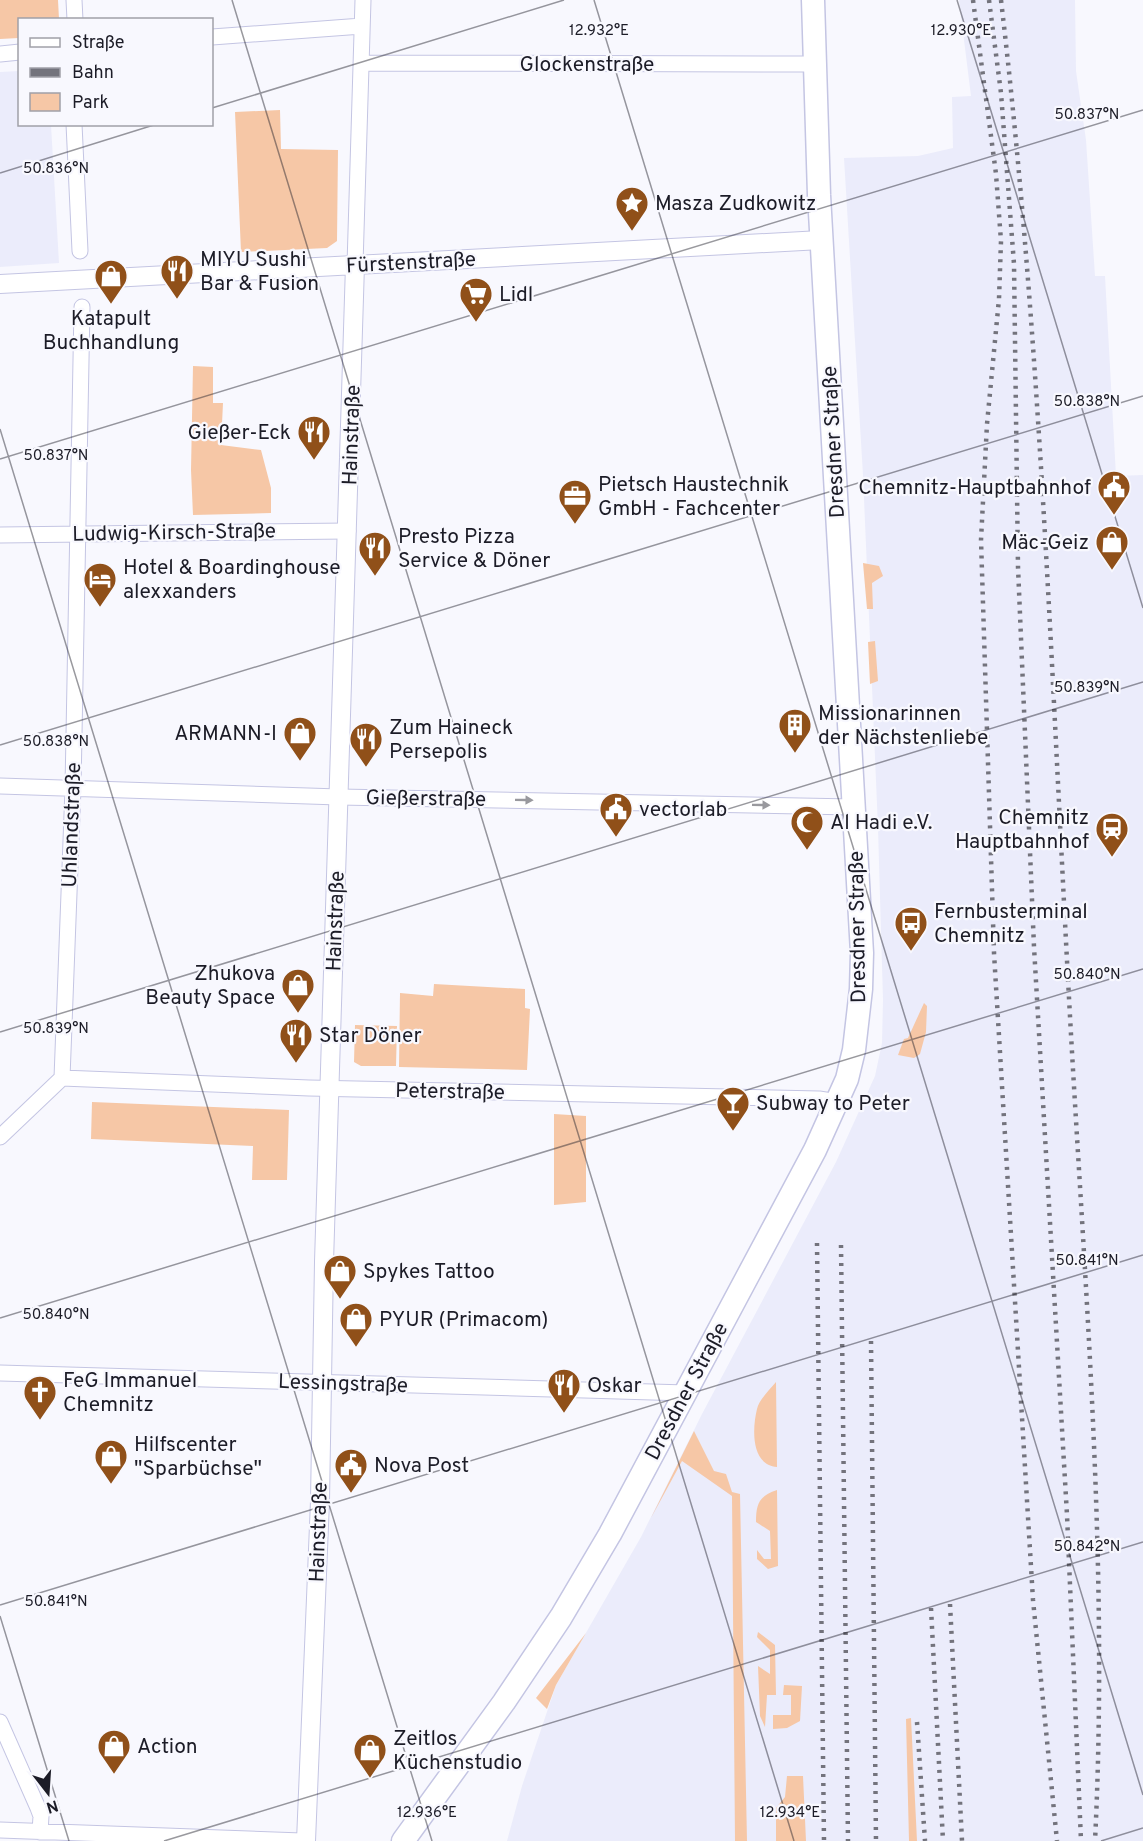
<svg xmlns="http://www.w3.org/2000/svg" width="1143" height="1841" font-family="Overpass,sans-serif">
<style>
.built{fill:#ebecfb}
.green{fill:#f6c7a6}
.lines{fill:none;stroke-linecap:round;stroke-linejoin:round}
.minor-casing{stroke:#c4c5e3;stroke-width:17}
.tertiary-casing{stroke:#c4c5e3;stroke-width:20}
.primary-casing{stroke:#c4c5e3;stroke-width:25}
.minor{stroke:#fff;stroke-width:15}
.tertiary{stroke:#fff;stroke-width:18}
.primary{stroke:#fff;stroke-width:22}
.rail{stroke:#73737c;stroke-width:4.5;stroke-dasharray:3 6;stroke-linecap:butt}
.oneway{fill:#99999e}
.ticks{fill:none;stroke:#1c1c27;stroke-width:1.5;stroke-opacity:0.45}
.labels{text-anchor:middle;stroke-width:4.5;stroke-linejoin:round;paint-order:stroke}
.street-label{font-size:21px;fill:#1c1c27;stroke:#f8f8fe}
.poi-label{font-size:21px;fill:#1c1c27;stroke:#f8f8fe;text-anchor:start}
.ticks-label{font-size:15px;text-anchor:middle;fill:#1c1c27;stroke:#f8f8fe;stroke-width:4.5;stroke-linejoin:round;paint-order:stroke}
</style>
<rect width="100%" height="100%" fill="#f8f8fe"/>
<!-- built -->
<path class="built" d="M959 0H1075L1076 71 1086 140 1095 276H1105L1116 476 1143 475V1841H507L522 1786 556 1685 641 1537 702 1414 836 1162 875 1076 882 1043 883 1000 878 828 863 475 844 158 918 156 953 148 952 97 971 96Z
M19 71 20 124 51 125 59 263 0 267V72Z"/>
<!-- green -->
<path class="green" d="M0 0H58L59 19 20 20 19 38 0 39Z
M280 110 281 149 338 150 337 241 327 248 241 252 235 112Z
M193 366 213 367V403H223L221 445 261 450 271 488V513L193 515 191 470Z
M863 563 879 566 883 576 872 583 873 609H867Z
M875 641 878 681 870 684 868 642Z
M434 984 525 989V1008L530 1009 527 1070 399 1067 400 993 433 996Z
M924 1003 927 1006 926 1032 920 1054 914 1058 898 1055 904 1039 908 1038Z
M355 1025 397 1026 396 1066H361L354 1062Z
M92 1102 289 1110 287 1180H252L253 1146 91 1139Z
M554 1114 586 1116V1202L554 1205Z
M776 1382 777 1467C751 1465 752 1429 757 1409 759 1400 770 1389 776 1382Z
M694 1431 714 1471 726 1474 732 1492 740 1494 747 1841H735L732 1496 682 1461 651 1518Z
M777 1490 778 1566 768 1569 757 1559V1550L764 1559H771L770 1531 756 1522C756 1504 759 1496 777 1490Z
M758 1632 775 1645 776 1695H767L765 1727 760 1716 758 1666 770 1674V1650L757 1637Z
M586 1633 556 1685 547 1709 536 1698Z
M784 1685 802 1686 800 1721 787 1728 773 1729V1715H791V1695H783Z
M911 1718 917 1841H909L906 1719Z
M787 1776H803L806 1841H776V1808L785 1797Z"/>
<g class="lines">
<!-- minor casing -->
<g class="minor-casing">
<path id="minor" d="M74 0 75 20
M212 37 362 26
M0 54 20 52
M361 63 813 64
M74 124 80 251
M355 265 363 0
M0 535 348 531
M0 786 339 797 853 807
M62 1078 309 1088 819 1099 838 1102
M0 1137 62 1078 73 788 82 307
M0 1373 686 1393
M0 1722 38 1808 41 1816 40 1832
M0 1830 302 1841"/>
</g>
<!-- tertiary casing -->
<g class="tertiary-casing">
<path id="tertiary" d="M0 284 821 240
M306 1841 320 1501 324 1262 355 265"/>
</g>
<!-- primary casing -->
<g class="primary-casing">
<path id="primary" d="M403 1841 504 1702 561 1617 610 1534 815 1150 847 1079 854 1050 861 989 862 953 819 195 813 0"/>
</g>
<!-- minor -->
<use href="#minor" class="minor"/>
<!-- tertiary -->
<use href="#tertiary" class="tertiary"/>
<!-- primary -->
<use href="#primary" class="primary"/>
<!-- rail -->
<path class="rail" d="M973 0 996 174 1001 241 999 299 987 424 981 540 994 953 1033 1600 1057 1841
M989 0 1001 93 1014 264 1018 567 1034 947 1067 1515 1081 1841
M1001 0C1040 332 1051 665 1069 998 1084 1279 1109 1560 1095 1841
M817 1243 824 1841
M841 1245 848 1841
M871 1341 876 1841
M950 1604 962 1841
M931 1608 943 1841
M917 1722 925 1841"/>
</g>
<!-- one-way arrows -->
<defs><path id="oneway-solid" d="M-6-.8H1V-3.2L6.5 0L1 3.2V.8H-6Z" transform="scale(1.5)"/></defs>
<g class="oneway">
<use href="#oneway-solid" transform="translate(524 800) rotate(1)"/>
<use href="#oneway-solid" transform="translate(761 805) rotate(1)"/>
</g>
<!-- ticks -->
<path class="ticks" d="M232 0 794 1841M594 0 1143 1795M957 0 1143 608M212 108 564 0M0 173 157 124M0 429 432 1841M0 459 1143 110M0 745 1143 396M0 1032 1143 682M0 1318 1143 969M0 1605 1143 1255M0 1616 69 1841M164 1841 1143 1542M1101 1841 1143 1828"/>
<!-- icons -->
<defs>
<g id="sight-pin" transform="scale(1.725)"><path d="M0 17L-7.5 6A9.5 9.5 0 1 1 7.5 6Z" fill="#905019" stroke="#f8f8fe"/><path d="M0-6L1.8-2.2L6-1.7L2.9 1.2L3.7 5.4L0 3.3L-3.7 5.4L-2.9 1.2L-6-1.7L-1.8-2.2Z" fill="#fff"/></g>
<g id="restaurant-pin" transform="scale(1.725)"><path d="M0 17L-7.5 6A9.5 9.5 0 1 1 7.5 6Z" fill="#905019" stroke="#f8f8fe"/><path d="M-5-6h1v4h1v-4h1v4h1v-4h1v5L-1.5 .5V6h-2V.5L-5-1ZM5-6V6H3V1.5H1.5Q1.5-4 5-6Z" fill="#fff"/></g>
<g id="shop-pin" transform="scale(1.725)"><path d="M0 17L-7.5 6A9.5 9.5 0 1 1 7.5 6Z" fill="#905019" stroke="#f8f8fe"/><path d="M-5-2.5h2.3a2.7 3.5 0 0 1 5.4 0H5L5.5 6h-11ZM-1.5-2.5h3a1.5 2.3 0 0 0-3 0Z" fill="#fff"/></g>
<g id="supermarket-pin" transform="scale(1.725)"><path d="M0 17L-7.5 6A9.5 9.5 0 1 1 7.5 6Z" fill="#905019" stroke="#f8f8fe"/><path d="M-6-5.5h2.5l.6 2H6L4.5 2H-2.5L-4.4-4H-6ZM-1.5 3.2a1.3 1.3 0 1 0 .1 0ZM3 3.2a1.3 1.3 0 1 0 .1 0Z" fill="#fff"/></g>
<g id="civic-pin" transform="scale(1.725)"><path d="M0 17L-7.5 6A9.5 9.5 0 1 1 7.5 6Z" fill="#905019" stroke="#f8f8fe"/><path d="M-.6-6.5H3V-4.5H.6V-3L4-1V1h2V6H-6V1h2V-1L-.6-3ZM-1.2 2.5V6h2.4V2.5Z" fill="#fff"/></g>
<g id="office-pin" transform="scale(1.725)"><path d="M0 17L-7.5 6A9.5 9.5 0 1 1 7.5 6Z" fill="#905019" stroke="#f8f8fe"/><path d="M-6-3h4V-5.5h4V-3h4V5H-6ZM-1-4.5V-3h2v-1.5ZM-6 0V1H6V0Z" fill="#fff"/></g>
<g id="hotel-pin" transform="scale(1.725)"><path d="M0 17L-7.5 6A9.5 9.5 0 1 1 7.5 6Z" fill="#905019" stroke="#f8f8fe"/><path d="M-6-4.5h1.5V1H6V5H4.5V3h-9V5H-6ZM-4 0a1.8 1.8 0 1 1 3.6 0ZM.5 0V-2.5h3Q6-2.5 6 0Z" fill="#fff"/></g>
<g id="building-pin" transform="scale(1.725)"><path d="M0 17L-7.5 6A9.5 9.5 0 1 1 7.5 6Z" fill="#905019" stroke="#f8f8fe"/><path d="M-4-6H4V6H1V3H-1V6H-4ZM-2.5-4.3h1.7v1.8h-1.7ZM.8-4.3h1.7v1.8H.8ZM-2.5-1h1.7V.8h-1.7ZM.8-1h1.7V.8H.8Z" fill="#fff"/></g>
<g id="mosque-pin" transform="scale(1.725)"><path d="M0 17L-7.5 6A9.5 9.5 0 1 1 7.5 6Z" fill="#905019" stroke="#f8f8fe"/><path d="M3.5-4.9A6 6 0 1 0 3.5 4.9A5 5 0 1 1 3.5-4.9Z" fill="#fff"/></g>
<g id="station-pin" transform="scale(1.725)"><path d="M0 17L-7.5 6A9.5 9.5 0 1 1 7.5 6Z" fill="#905019" stroke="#f8f8fe"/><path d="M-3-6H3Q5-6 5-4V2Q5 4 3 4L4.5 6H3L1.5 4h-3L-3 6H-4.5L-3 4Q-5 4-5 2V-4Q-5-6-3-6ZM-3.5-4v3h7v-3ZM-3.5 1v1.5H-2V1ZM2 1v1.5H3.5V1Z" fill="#fff"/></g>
<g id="bus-pin" transform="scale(1.725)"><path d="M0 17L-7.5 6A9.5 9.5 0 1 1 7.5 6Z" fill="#905019" stroke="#f8f8fe"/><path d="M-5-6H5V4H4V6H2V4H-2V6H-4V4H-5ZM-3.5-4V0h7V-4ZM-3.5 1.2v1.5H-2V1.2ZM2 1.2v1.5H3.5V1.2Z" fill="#fff"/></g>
<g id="bar-pin" transform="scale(1.725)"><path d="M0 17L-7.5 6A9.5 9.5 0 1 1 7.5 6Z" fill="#905019" stroke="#f8f8fe"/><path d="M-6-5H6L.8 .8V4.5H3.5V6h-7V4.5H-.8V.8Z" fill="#fff"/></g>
<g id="church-pin" transform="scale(1.725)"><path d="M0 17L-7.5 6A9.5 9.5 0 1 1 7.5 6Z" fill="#905019" stroke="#f8f8fe"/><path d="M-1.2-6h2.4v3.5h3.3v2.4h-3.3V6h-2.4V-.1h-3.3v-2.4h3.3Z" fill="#fff"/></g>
</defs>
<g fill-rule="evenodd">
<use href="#sight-pin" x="632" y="203"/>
<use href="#restaurant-pin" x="177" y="271"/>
<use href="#shop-pin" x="111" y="276"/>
<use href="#supermarket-pin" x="476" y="294"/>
<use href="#restaurant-pin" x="314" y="432"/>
<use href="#civic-pin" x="1114" y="487"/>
<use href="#office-pin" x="575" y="496"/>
<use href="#shop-pin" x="1112" y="542"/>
<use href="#restaurant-pin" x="375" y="548"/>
<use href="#hotel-pin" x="100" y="579"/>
<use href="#building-pin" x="795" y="725"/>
<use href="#shop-pin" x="300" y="733"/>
<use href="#restaurant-pin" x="366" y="739"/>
<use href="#civic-pin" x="616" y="809"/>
<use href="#mosque-pin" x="807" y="822"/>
<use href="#station-pin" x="1112" y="829"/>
<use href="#bus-pin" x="911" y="923"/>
<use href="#shop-pin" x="298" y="985"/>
<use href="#restaurant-pin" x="296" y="1035"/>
<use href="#bar-pin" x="733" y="1103"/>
<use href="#shop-pin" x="340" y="1271"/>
<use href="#shop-pin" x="356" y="1319"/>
<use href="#restaurant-pin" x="564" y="1385"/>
<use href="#church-pin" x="40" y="1392"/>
<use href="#shop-pin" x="111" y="1456"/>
<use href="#civic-pin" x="351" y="1465"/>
<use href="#shop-pin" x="114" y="1746"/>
<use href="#shop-pin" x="370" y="1750"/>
</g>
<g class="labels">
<!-- street labels -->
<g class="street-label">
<text x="587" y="71">Glockenstraße</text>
<text transform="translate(411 262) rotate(-3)" y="7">Fürstenstraße</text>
<text transform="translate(351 435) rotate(-88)" y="7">Hainstraße</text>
<text transform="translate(833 442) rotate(-93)" y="7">Dresdner Straße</text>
<text transform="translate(174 532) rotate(-1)" y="7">Ludwig-Kirsch-Straße</text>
<text transform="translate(426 798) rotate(1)" y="7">Gießerstraße</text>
<text transform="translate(71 825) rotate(-88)" y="7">Uhlandstraße</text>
<text transform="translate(335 921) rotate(-88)" y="7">Hainstraße</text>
<text transform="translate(857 927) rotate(-91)" y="7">Dresdner Straße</text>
<text transform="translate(450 1091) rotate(1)" y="7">Peterstraße</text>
<text transform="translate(343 1383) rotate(2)" y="7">Lessingstraße</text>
<text transform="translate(686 1391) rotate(-62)" y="7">Dresdner Straße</text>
<text transform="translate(318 1532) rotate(-88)" y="7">Hainstraße</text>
</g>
<!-- poi labels -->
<g class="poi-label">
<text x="655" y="210">Masza Zudkowitz</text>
<text x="200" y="266">MIYU Sushi<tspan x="200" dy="24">Bar &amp; Fusion</tspan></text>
<text x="499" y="301">Lidl</text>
<text x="111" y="325" text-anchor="middle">Katapult<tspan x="111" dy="24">Buchhandlung</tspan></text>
<text x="291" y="439" text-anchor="end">Gießer-Eck</text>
<text x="598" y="491">Pietsch Haustechnik<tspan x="598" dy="24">GmbH - Fachcenter</tspan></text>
<text x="1091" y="494" text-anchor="end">Chemnitz-Hauptbahnhof</text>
<text x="398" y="543">Presto Pizza<tspan x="398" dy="24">Service &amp; Döner</tspan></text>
<text x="1089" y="549" text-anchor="end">Mäc-Geiz</text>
<text x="123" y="574">Hotel &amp; Boardinghouse<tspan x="123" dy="24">alexxanders</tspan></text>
<text x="818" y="720">Missionarinnen<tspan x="818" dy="24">der Nächstenliebe</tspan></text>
<text x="389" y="734">Zum Haineck<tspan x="389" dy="24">Persepolis</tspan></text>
<text x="277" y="740" text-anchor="end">ARMANN-I</text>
<text x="639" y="816">vectorlab</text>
<text x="1089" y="824" text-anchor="end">Chemnitz<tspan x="1089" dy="24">Hauptbahnhof</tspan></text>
<text x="830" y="829">Al Hadi e.V.</text>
<text x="934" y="918">Fernbusterminal<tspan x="934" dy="24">Chemnitz</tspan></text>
<text x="275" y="980" text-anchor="end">Zhukova<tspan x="275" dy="24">Beauty Space</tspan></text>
<text x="319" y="1042">Star Döner</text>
<text x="756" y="1110">Subway to Peter</text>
<text x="363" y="1278">Spykes Tattoo</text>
<text x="379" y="1326">PYUR (Primacom)</text>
<text x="63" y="1387">FeG Immanuel<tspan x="63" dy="24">Chemnitz</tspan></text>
<text x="587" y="1392">Oskar</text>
<text x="134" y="1451">Hilfscenter<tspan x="134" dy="24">"Sparbüchse"</tspan></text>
<text x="374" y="1472">Nova Post</text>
<text x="393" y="1745">Zeitlos<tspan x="393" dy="24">Küchenstudio</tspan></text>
<text x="137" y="1753">Action</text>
</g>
</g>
<g class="ticks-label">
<text x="599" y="35">12.932°E</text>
<text x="961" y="35">12.930°E</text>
<text x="1087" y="119">50.837°N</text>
<text x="56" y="173">50.836°N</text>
<text x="1087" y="406">50.838°N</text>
<text x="56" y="460">50.837°N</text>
<text x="1087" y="692">50.839°N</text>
<text x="56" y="746">50.838°N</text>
<text x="1087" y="979">50.840°N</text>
<text x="56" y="1033">50.839°N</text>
<text x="1087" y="1265">50.841°N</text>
<text x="56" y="1319">50.840°N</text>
<text x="1087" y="1551">50.842°N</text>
<text x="56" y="1606">50.841°N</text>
<text x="427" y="1817">12.936°E</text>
<text x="790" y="1817">12.934°E</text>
</g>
<!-- legend -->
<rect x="18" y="18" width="195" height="108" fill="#f8f8fe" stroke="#a0a0a8" stroke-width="1.5"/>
<rect x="30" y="38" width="30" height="9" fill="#ffffff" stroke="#a0a0a8" stroke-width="1.5"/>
<text x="72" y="48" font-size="18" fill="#1c1c27">Straße</text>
<rect x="30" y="68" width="30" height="9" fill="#73737c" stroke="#a0a0a8" stroke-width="1.5"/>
<text x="72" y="78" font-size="18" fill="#1c1c27">Bahn</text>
<rect x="30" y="93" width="30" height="18" fill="#f6c7a6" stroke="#a0a0a8" stroke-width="1.5"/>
<text x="72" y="108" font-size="18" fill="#1c1c27">Park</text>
<!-- north arrow -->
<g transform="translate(48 1793) rotate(163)" stroke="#f8f8fe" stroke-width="4.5" paint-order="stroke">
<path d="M0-4.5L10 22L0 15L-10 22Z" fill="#1c1c27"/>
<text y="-9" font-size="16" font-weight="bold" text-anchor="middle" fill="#1c1c27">N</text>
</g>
</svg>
